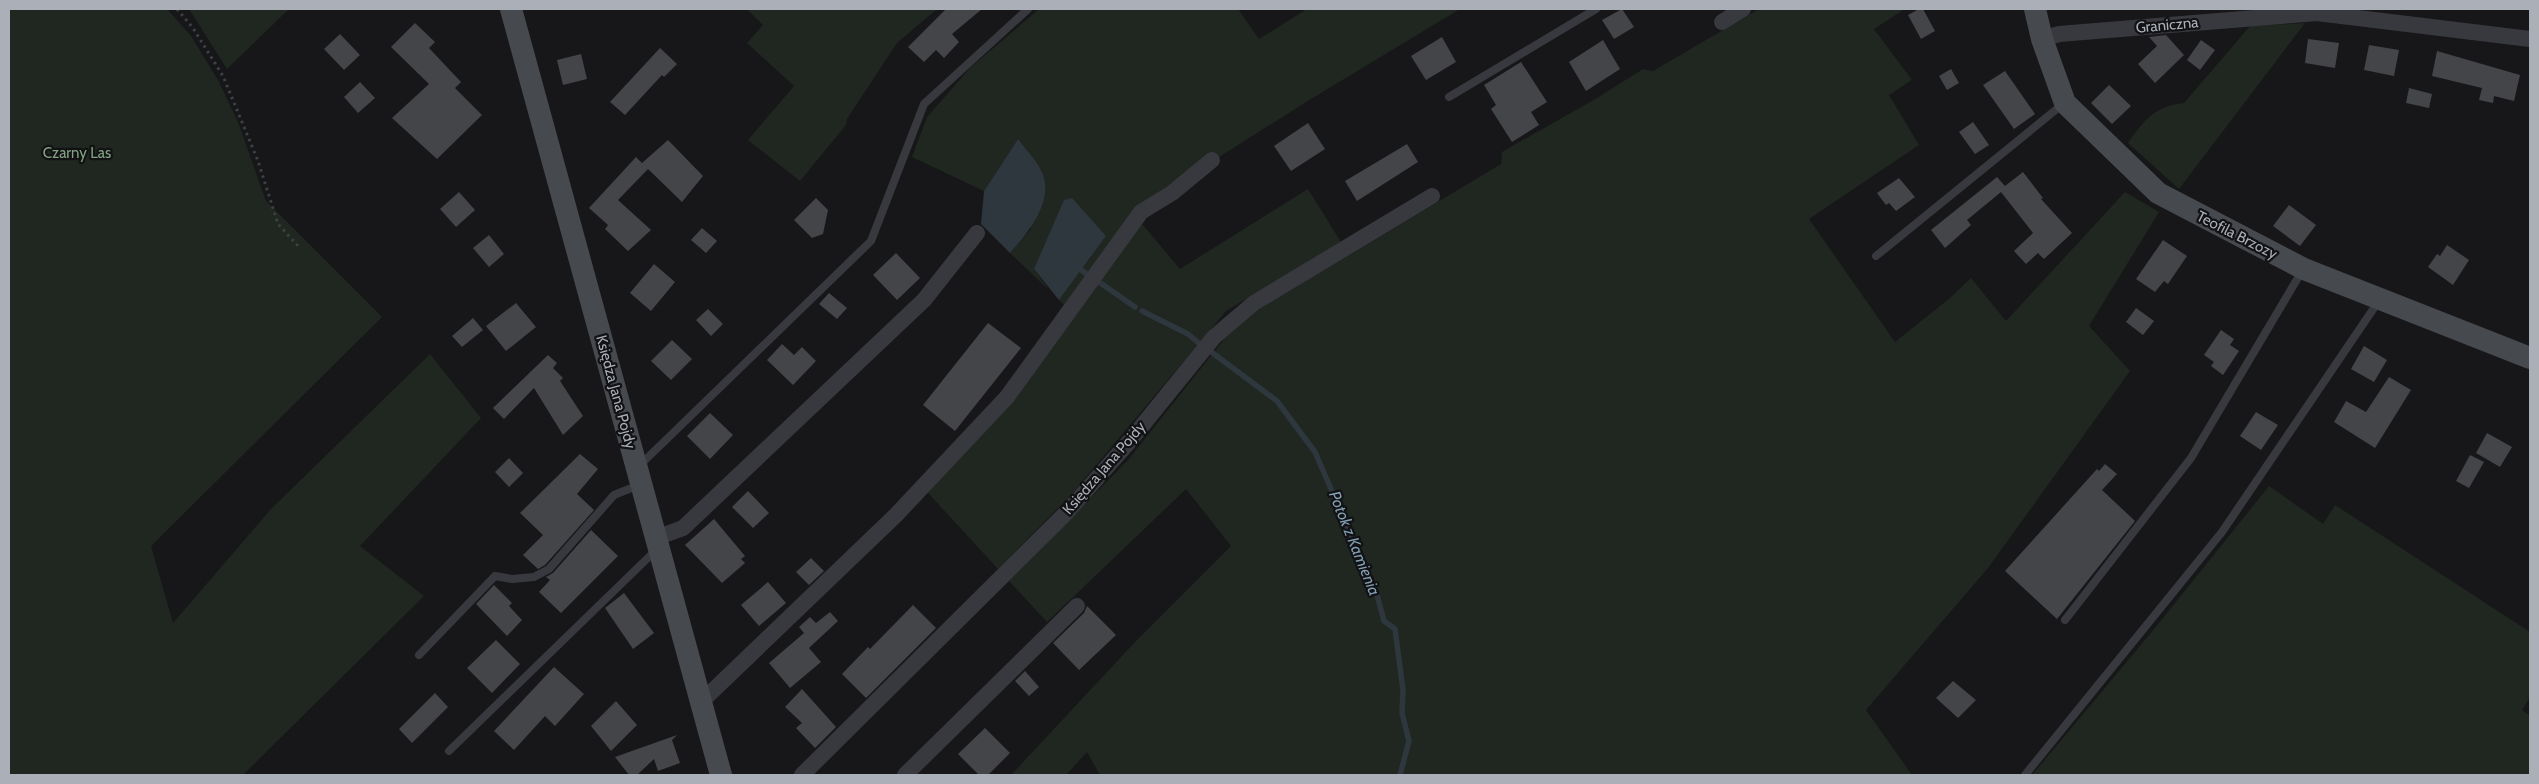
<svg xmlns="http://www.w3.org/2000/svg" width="2539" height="784" font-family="Cabin,sans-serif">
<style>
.green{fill:#1f2720}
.water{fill:#2e373d}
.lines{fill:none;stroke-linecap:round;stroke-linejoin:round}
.stream{stroke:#2e373d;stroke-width:5.5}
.building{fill:#444549}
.path{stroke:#3e4045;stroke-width:3;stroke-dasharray:2.5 4;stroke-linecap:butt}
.lane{stroke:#38393e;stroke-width:8}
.street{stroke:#38393e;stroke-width:16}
.secondary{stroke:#46494e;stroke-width:22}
.labels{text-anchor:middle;stroke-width:4.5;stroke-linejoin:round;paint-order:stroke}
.street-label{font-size:15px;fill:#aaafb8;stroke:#121214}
.park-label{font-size:15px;fill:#82a382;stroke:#121214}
.water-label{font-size:16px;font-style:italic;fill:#829eb2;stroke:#121214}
</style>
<rect width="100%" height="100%" fill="#171719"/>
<!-- green -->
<path class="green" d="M9 9H167L191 36 218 80 238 122 266 201 382 317 151 546 173 623 271 509 430 354 481 418 360 546 424 596 243 775H9Z
M189 9H289L227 69Z
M747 9H937L897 43 847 119 846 125 800 181 748 140 794 86 747 43 763 25Z
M1039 9H1238L1259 39 1307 9H1460L1311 99 1132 212 1180 269 1308 189 1341 242 1226 311 1072 494 998 569 919 483 999 396 1065 306 1059 300 1106 236 1034 269 1049 290 1010 253 1031 229 1018 139 984 191 912 157 927 117 970 68Z
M1759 9H1905L1874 29 1912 80 1889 95 1919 145 1809 219 1895 342 1950 298 1971 278 2006 321 2125 192 2159 212 2089 326 2130 371 1988 568 1866 710 1912 775H1100L1087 752 1066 775H1011L1136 641 1231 546 1186 489 1047 622 1009 581 1128 460 1225 338 1258 310 1501 164 1502 152 1597 98 1643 69 1653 71Z
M2305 23 2179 189 2128 143C2144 120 2155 106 2184 103L2250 26Z
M2269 486 2323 524 2335 505 2530 632V697L2522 710 2530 716V775H2032L2155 628Z"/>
<!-- water -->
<path class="water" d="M1018 139C1026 150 1041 165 1044 178 1051 205 1027 234 1010 253L981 224 984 191Z
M1072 198 1106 236 1059 300 1034 269 1064 200Z"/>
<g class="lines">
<!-- stream -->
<path class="stream" d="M1081 270 1088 275
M1099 282 1135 307
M1142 311 1188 334 1201 345
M1210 351 1277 401 1315 452 1377 595 1384 621 1395 629 1403 690 1402 713 1409 741 1400 775"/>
</g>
<!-- building -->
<path class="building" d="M946 9H982L952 34 959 42 944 58 936 50 924 62 908 47Z
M1622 9 1634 27 1614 39 1602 20Z
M1919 9H1923L1935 31 1921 39 1908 15Z
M415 23 435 42 429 48 461 82 455 88 482 115 437 159 392 118 429 84 391 47Z
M340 34 360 55 344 70 324 49Z
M2166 35 2184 55 2155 83 2138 64 2157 46 2149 37Z
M1442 37 1456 62 1426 80 1411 56Z
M2308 39 2339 43 2335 68 2305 63Z
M1603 40 1620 69 1586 91 1569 62Z
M2201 40 2215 50 2200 70 2187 60Z
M2369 45 2399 50 2394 76 2364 70Z
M660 48 677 64 664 77 662 75 625 115 610 102Z
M2437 51 2520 75 2514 101 2494 96 2493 103 2479 100 2482 88 2432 76Z
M581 54 587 79 563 85 557 60Z
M1521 62 1547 102 1531 112 1539 125 1512 142 1491 109 1496 105 1484 85Z
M1951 69 1959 83 1947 90 1939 76Z
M2005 71 2035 114 2014 129 1983 85Z
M360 82 375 98 358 113 344 97Z
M2109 85 2131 106 2112 124 2091 103Z
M2409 88 2432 94 2429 108 2406 103Z
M1973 122 1989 145 1975 154 1959 132Z
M1308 123 1325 149 1291 171 1274 146Z
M668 140 703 176 682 202 647 168 648 169 618 200 651 230 628 251 605 229 608 225 589 208 636 157 642 163Z
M1407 144 1418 162 1357 201 1345 181Z
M2023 172 2043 198 2041 199 2072 233 2044 259 2038 253 2026 264 2014 251 2033 233 2001 192 1967 220 1971 225 1945 248 1931 230 1997 177 2005 186Z
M1899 178 1915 197 1896 211 1889 203 1886 205 1877 193Z
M459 192 475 210 456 227 440 209Z
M816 198 828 210 823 234 812 238 794 220Z
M2289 205 2316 225 2300 246 2273 226Z
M702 228 717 241 706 253 691 240Z
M489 235 504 254 489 267 473 248Z
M2163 240 2187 256 2168 284 2164 281 2155 292 2136 279Z
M2447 245 2469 260 2453 285 2428 267 2437 254 2440 256Z
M896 253 920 278 897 300 873 275Z
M654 264 675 282 651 311 630 293Z
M829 293 847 308 837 319 819 304Z
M516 303 536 327 506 351 486 326Z
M2136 308 2154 321 2143 335 2126 322Z
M708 309 723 324 711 336 696 320Z
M473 318 483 330 462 347 452 336Z
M988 323 1021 348 955 431 923 405Z
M2221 330 2234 339 2230 345 2239 351 2223 375 2211 366 2214 362 2204 355Z
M672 340 692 359 671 380 651 361Z
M782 344 794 355 802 347 816 361 793 385 767 360Z
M2364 346 2387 360 2374 382 2351 369Z
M548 355 557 363 553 368 563 378 560 381 583 416 563 435 534 388 504 419 493 408Z
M2389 377 2411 390 2375 448 2334 422 2346 401 2366 412Z
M2256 412 2278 425 2261 450 2240 436Z
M710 413 733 435 710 459 687 436Z
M2487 433 2512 447 2500 467 2476 453Z
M580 454 598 469 577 494 594 510 545 565 538 569 523 555 543 535 520 513Z
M2470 455 2484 462 2469 488 2456 481Z
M509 458 523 473 509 487 495 472Z
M2105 464 2117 474 2102 490 2135 521 2057 619 2005 571 2097 469 2099 471Z
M748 491 769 513 753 528 732 507Z
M714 519 745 556 741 559 745 563 722 583 685 545Z
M591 530 618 556 561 613 539 592 550 580 546 577 553 573Z
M811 558 824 571 809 585 796 572Z
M768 582 786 603 759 626 741 605Z
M494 585 512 603 509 606 522 620 507 636 476 604Z
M624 593 654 633 633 649 605 608Z
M913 605 936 628 866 698 842 674 868 647 870 649Z
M1087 606 1116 635 1079 670 1053 643 1084 613Z
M830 612 838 621 809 648 821 662 790 688 769 663 804 633 799 627 810 617 816 623Z
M496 640 520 664 492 693 467 668Z
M554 667 584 694 555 726 545 716 514 750 494 731Z
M1025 671 1039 687 1029 696 1015 681Z
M1953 681 1976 700 1958 718 1936 698Z
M802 689 836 727 815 748 796 728 802 723 785 707Z
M435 693 448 707 412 743 399 729Z
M616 701 637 725 611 751 591 726Z
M985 728 1010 753 988 775H979L958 754Z
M677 735 672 740 680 763 658 771 654 759 637 775H629L615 757Z"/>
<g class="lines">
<!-- path -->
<path class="path" d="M177 9 193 28 223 76 258 161 278 224 298 246"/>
<!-- lane -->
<path class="lane" d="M1449 97 1596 9
M1876 256 2063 104
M640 465 871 241 924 104 1028 9
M2065 620 2191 458 2302 271
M419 655 495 576 512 579 534 577 549 569 614 495 639 485
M449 751 655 551
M2025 775 2222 532 2378 302"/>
<!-- street -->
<path class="street" d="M1722 22 1743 9
M2042 39 2059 34 2317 13 2530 39
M656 538 683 528 924 300 977 233
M701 702 896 515 1007 397 1141 212 1172 193 1212 160
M802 775 1068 511 1128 443 1214 337 1254 303 1432 196
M905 775 1077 606"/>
<!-- secondary -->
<path class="secondary" d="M511 9 721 775
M2035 9 2042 39 2065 103 2158 193 2304 269 2530 358"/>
</g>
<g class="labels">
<!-- street labels -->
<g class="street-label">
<text transform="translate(2167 25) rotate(-5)" y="5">Graniczna</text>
<text transform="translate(2237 235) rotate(27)" y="5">Teofila Brzozy</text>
<text transform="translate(616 392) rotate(75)" y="5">Księdza Jana Pojdy</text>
<text transform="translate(1104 468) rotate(-49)" y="5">Księdza Jana Pojdy</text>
</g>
<!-- park labels -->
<g class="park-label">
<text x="77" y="158">Czarny Las</text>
</g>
<!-- water labels -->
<g class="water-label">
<text transform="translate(1355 543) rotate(68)" y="6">Potok z Kamienia</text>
</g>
</g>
<!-- border -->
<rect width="2539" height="784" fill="none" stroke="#aaafb8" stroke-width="20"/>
</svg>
